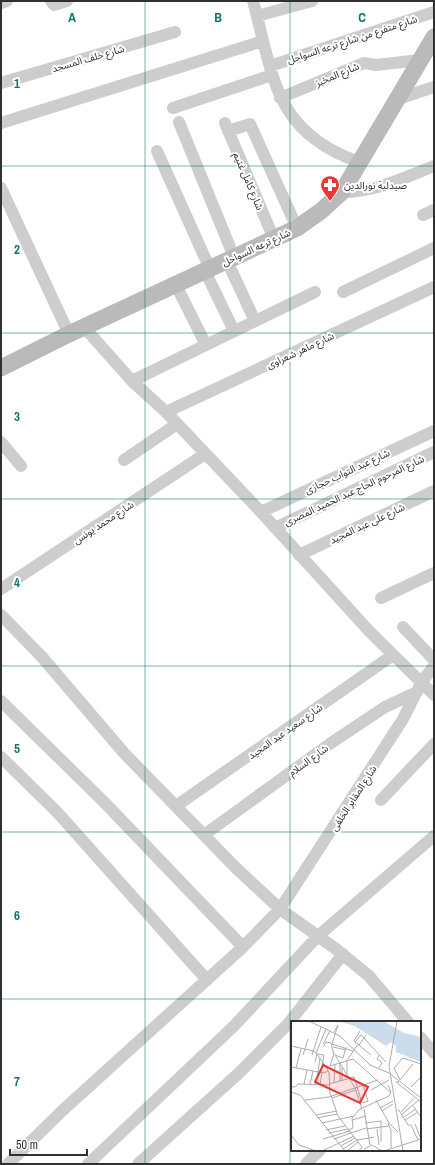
<svg xmlns="http://www.w3.org/2000/svg" width="435" height="1165" font-family="'Archivo Narrow','Noto Sans Arabic',sans-serif">
<style>
.lines{fill:none;stroke-linecap:round;stroke-linejoin:round}
.street{stroke:#cdcdcd;stroke-width:12}
.secondary{stroke:#bababa;stroke-width:17}
.grid{fill:none;stroke:#0f766e;stroke-width:1;stroke-opacity:0.55}
.labels{text-anchor:middle;stroke-width:4;stroke-linejoin:round;paint-order:stroke}
.street-label{font-size:10px;fill:#303030;stroke:#fff}
.poi-label{font-size:10px;fill:#303030;stroke:#fff;text-anchor:start}
.inset-road{fill:none;stroke:#acacac;stroke-width:1}
.view{fill:#e63934;fill-opacity:0.15;stroke:#e63934;stroke-width:2}
.inset-edge{fill:none;stroke:#303030;stroke-width:2}
.grid-label{font-size:13px;text-anchor:middle;font-weight:bold;fill:#0f766e;stroke:#fff;stroke-width:4;stroke-linejoin:round;paint-order:stroke}
</style>
<rect width="100%" height="100%" fill="#fff"/>
<g class="lines">
<!-- street -->
<path class="street" d="M51 1 54 5 67 1
M253 1C274 78 274 132 359 162
M1 3 7 1
M257 16 312 1
M270 66 434 12
M1 83 175 32
M280 98 364 63 376 65 420 60
M395 100 434 87
M173 108 272 75
M179 122 234 257
M1 123 263 41
M225 123 274 239
M228 131 250 124 297 228
M157 151 210 269
M1 188 69 334
M342 192C375 192 404 178 434 166
M423 215 434 210
M227 261 255 321
M205 271 234 331
M176 285 206 345
M343 292 434 248
M84 327 132 381 166 412 261 512 369 631 434 695
M132 381 315 292
M166 412 434 287
M1 442 21 466
M124 460 177 424
M261 512 434 431
M275 528 434 452
M299 555 434 491
M1 589 205 454
M381 598 434 573
M1 615 42 657 124 753 235 867 280 909 336 949 369 976 408 1022
M403 627 434 660
M1 701 105 803 243 947
M1 757 57 812 207 980
M381 800 434 744
M176 806 393 655
M204 835 331 743 385 707 417 692
M420 1037 434 1053
M8 1164 63 1110 243 947 280 909 403 719 421 683 434 666
M88 1164 234 1026 318 936 434 836
M138 1164 239 1073 288 1024 343 954
M306 1164 320 1150"/>
<!-- secondary -->
<path class="secondary" d="M1 368 69 334 297 228 321 211 342 192 434 37"/>
</g>
<!-- grid -->
<path class="grid" d="M145 1V1164M290 1V1164M1 166H434M1 333H434M1 499H434M1 666H434M1 832H434M1 999H434"/>
<!-- icons -->
<defs>
<g id="pharmacy-pin" transform="scale(1)"><path d="M0 17L-7.5 6A9.5 9.5 0 1 1 7.5 6Z" fill="#e63934" stroke="#fff"/><path d="M-2-6h4v4h4v4h-4v4h-4v-4h-4v-4h4Z" fill="#fff"/></g>
</defs>
<g fill-rule="evenodd">
<use href="#pharmacy-pin" x="330" y="185"/>
</g>
<g class="labels">
<!-- street labels -->
<g class="street-label">
<text transform="translate(352 39) rotate(-18)" y="4">شارع متفرع من شارع ترعه السواحل</text>
<text transform="translate(88 58) rotate(-16)" y="4">شارع خلف المسجد</text>
<text transform="translate(337 74) rotate(-23)" y="4">شارع المخبز</text>
<text transform="translate(249 181) rotate(67)" y="4">شارع كامل غنيم</text>
<text transform="translate(256 247) rotate(-25)" y="4">شارع ترعه السواحل</text>
<text transform="translate(300 350) rotate(-25)" y="4">شارع ماهر شعراوى</text>
<text transform="translate(347 471) rotate(-25)" y="4">شارع عبد التواب حجازى</text>
<text transform="translate(354 490) rotate(-25)" y="4">شارع المرحوم الحاج عبد الحميد المصرى</text>
<text transform="translate(103 522) rotate(-33)" y="4">شارع محمد يونس</text>
<text transform="translate(367 523) rotate(-25)" y="4">شارع على عبد المجيد</text>
<text transform="translate(285 731) rotate(-35)" y="4">شارع سعيد عبد المجيد</text>
<text transform="translate(308 760) rotate(-36)" y="4">شارع السلام</text>
<text transform="translate(353 798) rotate(-57)" y="4">شارع المقابر الخلفى</text>
</g>
<!-- poi labels -->
<g class="poi-label">
<text x="344" y="189">صيدلية نورالدين</text>
</g>
</g>
<!-- overview -->
<g transform="translate(291 1021)">
<rect width="130" height="130" fill="#fff"/>
<path d="M46 0H92L113 12 130 16V41L105 31V25L100 21 95 25 64 5Z" fill="#cbdced"/>
<path class="inset-road" d="M18 0 49 15 79 44 98 52 130 77M106 0 98 45 112 130M69 10 63 20 80 34M64 21 70 14 95 41M32 23 39 10M41 23 47 4 43 11M41 23 62 30M68 24 75 14M0 25 23 30 29 37 38 51 39 72 47 95 71 126 68 130M32 26 35 21 40 22 43 34M42 26 55 29M25 32 35 8M12 34 17 18M21 34 30 6M44 34 64 67 71 88M44 34 52 37 55 26M57 38 67 23M24 41 26 33 33 34M122 43 109 59 103 47 112 37 130 43M39 45 62 38 100 72M39 45 43 32M0 46 33 52 37 50M5 47 10 28M88 47 91 42 86 38 88 34M27 51 29 37M30 51 33 34M56 53V38M49 60V42M51 60V47M108 61H105L130 81M43 62 44 44M13 63 16 49M38 63 63 56 71 82M19 64 22 50M24 64 27 51M29 64 31 51M0 66H4L7 63 38 64M120 66 130 56M80 69 98 59M0 71 9 74 54 130M41 77 65 69M14 79 38 76 87 59M85 79 98 102 107 111M71 82 77 80 72 64M122 85 130 96M89 87 102 80M73 88 79 124M107 88 117 104H120L127 119M91 90 102 83M110 91 123 77M111 93 128 79M25 94 46 90M113 96 125 88M26 97 46 93M61 99 75 95M114 99 127 91M31 102 63 95M74 102 90 100V121M97 102 100 109V127M124 103 130 118M75 108 98 105M86 108 88 124M35 109 54 105M57 109 62 107 61 97 69 88 98 75 100 71 97 64M38 112 57 108M60 112 75 107M0 114 8 124 25 130M32 118 59 110M43 118 60 112M50 125 64 117M52 128 66 119 83 116M73 128 81 124 91 130M31 130 63 115M56 130 67 121M93 130 130 118"/>
<path class="view" d="M32 44 77 66 69 82 24 61Z"/>
<rect width="130" height="130" class="inset-edge"/>
</g>
<g class="grid-label">
<text x="72" y="22">A</text>
<text x="218" y="22">B</text>
<text x="362" y="22">C</text>
<text x="17" y="88">1</text>
<text x="17" y="254">2</text>
<text x="17" y="421">3</text>
<text x="17" y="587">4</text>
<text x="17" y="753">5</text>
<text x="17" y="920">6</text>
<text x="17" y="1086">7</text>
</g>
<!-- border -->
<rect width="435" height="1165" fill="none" stroke="#303030" stroke-width="4"/>
<!-- scale -->
<path d="M10 1149v6h77v-6" fill="none" stroke="#303030" stroke-width="2"/>
<text x="16" y="1149" font-size="12" fill="#303030" stroke="#ffffff" stroke-width="3" paint-order="stroke">50 m</text>
</svg>
